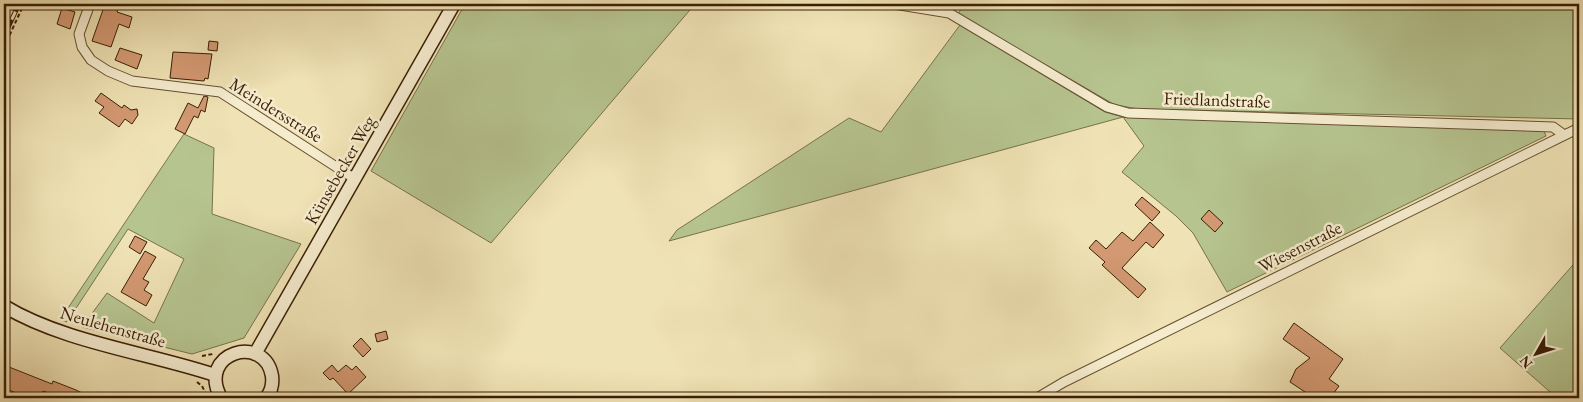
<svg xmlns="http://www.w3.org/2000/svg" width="1583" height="402" font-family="'EB Garamond',serif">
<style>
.green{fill:#b6c48f;stroke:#78724a}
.building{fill:#d39972;stroke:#3a1f05}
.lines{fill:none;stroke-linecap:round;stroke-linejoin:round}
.street-casing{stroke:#675031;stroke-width:11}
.secondary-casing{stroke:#3a1f05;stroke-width:15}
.path{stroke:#3a1f05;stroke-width:2;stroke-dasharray:4 2.5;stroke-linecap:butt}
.street{stroke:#f5ecce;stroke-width:9}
.secondary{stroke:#f5ecce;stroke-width:12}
.rail-casing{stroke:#3a1f05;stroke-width:5}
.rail{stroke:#f5ecce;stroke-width:3;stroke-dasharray:9;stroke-linecap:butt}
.labels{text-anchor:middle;stroke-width:5;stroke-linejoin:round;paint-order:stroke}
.street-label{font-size:18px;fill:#3a1f05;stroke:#f5ecce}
</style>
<rect width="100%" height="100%" fill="#efe2b4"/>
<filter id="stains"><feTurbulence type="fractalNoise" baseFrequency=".004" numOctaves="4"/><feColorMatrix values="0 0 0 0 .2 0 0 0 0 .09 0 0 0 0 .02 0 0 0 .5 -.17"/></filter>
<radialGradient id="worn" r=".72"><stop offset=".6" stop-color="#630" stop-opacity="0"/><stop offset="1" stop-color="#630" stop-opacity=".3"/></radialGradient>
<!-- green -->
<path class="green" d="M465 4H695L491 243 371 171Z
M964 4H1579V119L1139 109 1115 105 958 14Z
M960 25 1105 112 1123 117 1544 131 1546 136 1227 292 1193 233 1176 216 1122 172 1144 146 1123 117 669 241 677 230 849 118 881 132Z
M184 134 214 148 212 214 301 244 244 338 192 354 82 327 107 293 154 323 184 259 128 229 67 322 60 320Z
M1579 258V398H1557L1500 348Z"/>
<!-- building -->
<path class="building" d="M105 4H119L117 12 132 17 129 28 119 24 111 47 92 41Z
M62 8 75 12 70 29 57 24Z
M209 41 218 42 217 51 208 50Z
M120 48 142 55 137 69 115 60Z
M173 52 212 54 208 79 205 78 204 81 170 78Z
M101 93 122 108 124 105 131 110 137 109 138 115 132 124 125 119 119 127 99 113 104 107 95 101Z
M204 96 208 97 205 112 201 110 198 118 194 116 185 134 175 129 188 103 198 108Z
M1142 197 1160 212 1152 221 1135 205Z
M1209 210 1223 223 1215 232 1201 219Z
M1150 222 1164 235 1153 248 1146 242 1122 268 1146 289 1138 298 1102 265 1105 262 1089 248 1096 240 1106 249 1122 232 1133 241Z
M135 236 147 242 140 254 129 247Z
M145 251 156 257 143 279 149 282 144 290 152 295 146 306 121 292Z
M1294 323 1343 359 1329 379 1339 386 1330 398H1314L1290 382 1296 369 1310 358 1283 339Z
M386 331 388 339 377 342 375 334Z
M361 338 371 349 363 357 353 346Z
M4 365 52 384 53 381 76 390 92 398H63L43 391 40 398H28L4 388Z
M332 365 338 372 346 365 352 370 356 366 366 377 348 394 333 378 330 380 323 373Z"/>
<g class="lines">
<!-- street casing -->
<g class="street-casing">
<path id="street" d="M90 4 79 34 82 47 91 60 108 71 132 81 220 92 355 179
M894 4 949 13 1107 107 1128 113 1553 127 1564 135
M4 321 9 309
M269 393 279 398
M4 397 5 398
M1037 398 1064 382 1579 128"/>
</g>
<!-- secondary casing -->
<g class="secondary-casing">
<path id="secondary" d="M4 306C63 342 149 353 215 375
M255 354 454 4
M221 398C196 352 265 333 272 376 273 384 271 392 266 398"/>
</g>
<!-- path -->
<path class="path" d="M4 47 24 4
M202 356 213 354
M197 382 202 386 206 394"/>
<!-- street -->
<use href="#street" class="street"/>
<!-- secondary -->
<use href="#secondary" class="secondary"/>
<!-- rail casing -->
<g class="rail-casing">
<path id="rail" d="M4 36 19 4"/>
</g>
<!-- rail -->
<use href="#rail" class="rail"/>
</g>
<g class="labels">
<!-- street labels -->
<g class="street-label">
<text transform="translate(1217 100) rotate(2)" y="6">Friedlandstraße</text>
<text transform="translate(276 110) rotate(32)" y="6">Meindersstraße</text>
<text transform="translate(340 170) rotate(-60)" y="6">Künsebecker Weg</text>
<text transform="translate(1300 247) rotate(-27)" y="6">Wiesenstraße</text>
<text transform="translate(113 327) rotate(16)" y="6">Neulehenstraße</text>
</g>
</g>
<!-- margin -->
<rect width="1583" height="402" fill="none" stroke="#efe2b4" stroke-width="20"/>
<rect x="5" y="5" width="1573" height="392" fill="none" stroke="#3a1f05" stroke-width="2.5"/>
<rect x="10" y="10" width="1563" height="382" fill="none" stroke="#3a1f05"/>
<!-- north arrow -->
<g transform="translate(1536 354) rotate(231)" stroke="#f5ecce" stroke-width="4" paint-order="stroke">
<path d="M0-4L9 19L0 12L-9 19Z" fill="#3a1f05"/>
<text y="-8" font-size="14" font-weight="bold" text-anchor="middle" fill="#3a1f05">N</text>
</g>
<rect width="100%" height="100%" filter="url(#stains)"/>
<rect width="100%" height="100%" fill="url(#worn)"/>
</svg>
